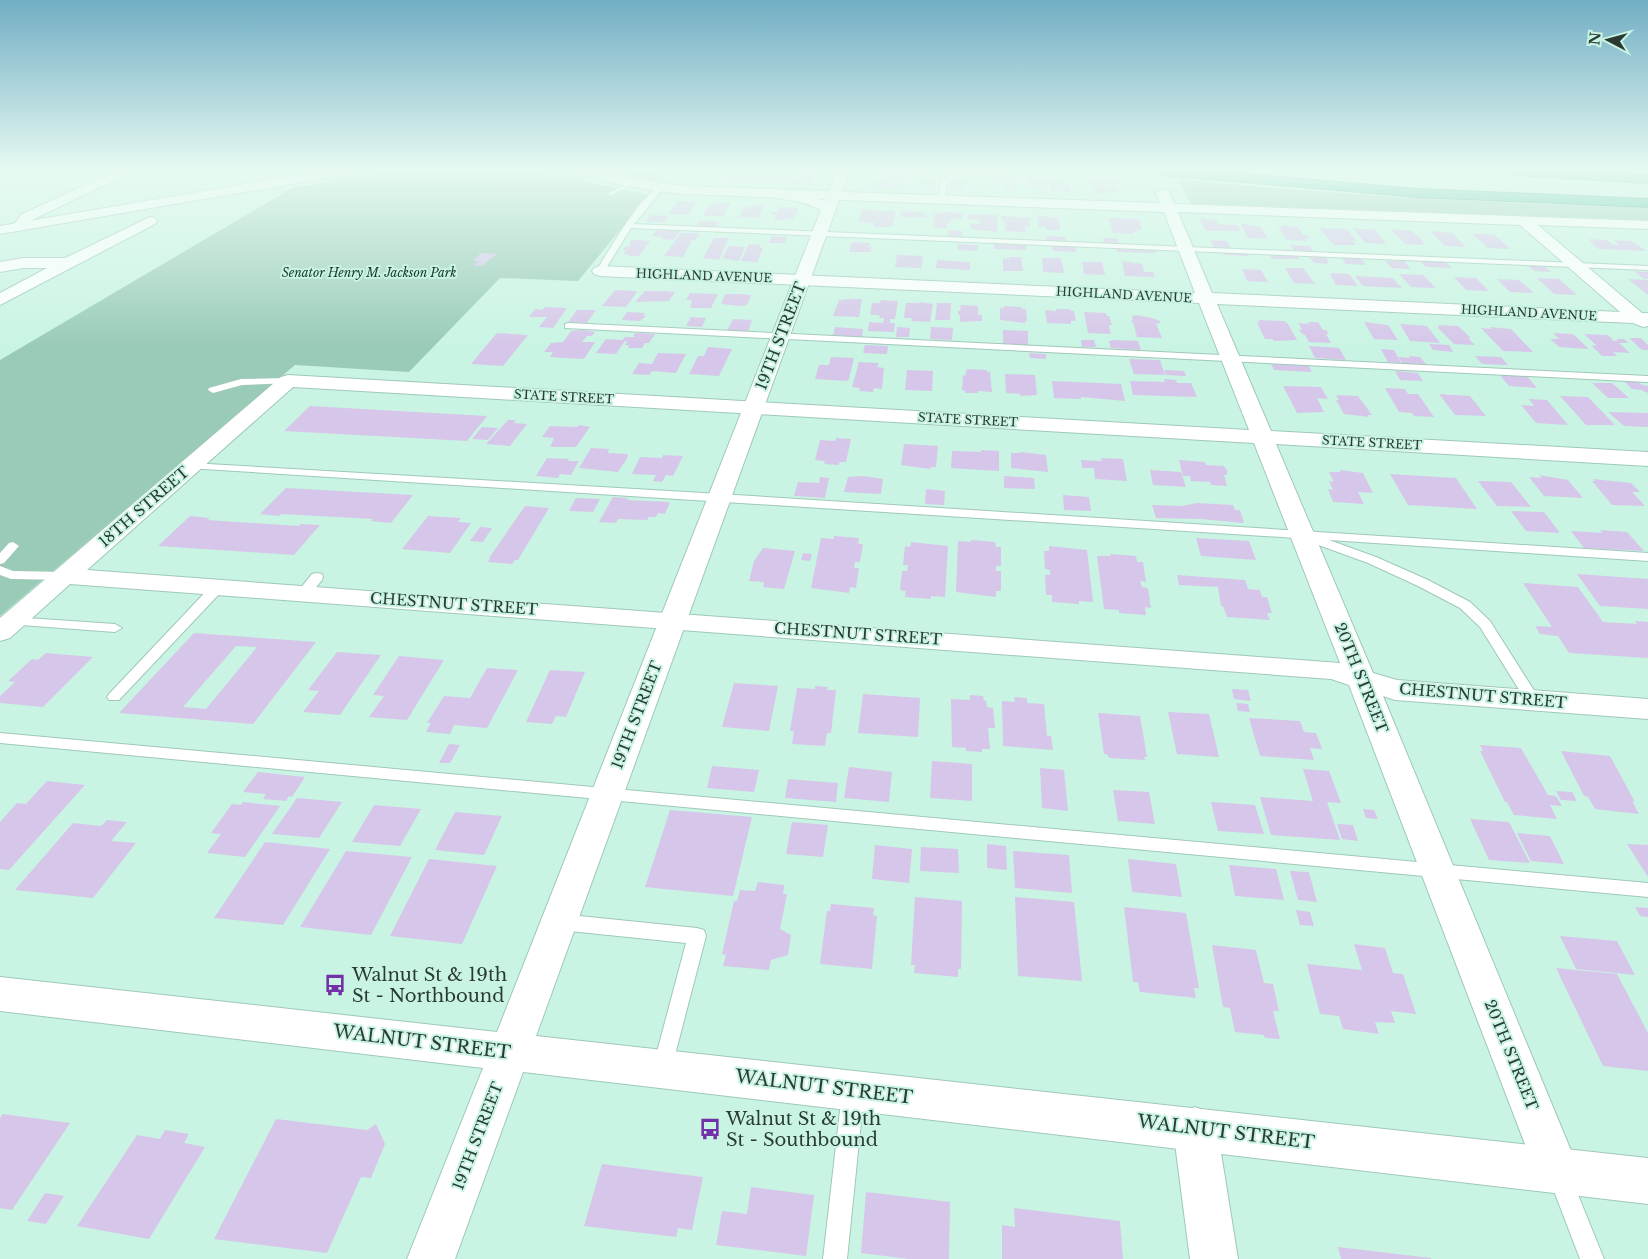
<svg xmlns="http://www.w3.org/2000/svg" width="1648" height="1259" font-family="'Libre Baskerville',serif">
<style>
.green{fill:#99cbb7}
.building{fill:#d6c6e9;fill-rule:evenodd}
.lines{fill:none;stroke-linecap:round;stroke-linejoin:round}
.lane-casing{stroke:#9fc8b8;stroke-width:2}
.street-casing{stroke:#9fc8b8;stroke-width:2}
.secondary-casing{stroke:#9fc8b8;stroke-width:2}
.highway-casing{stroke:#348d72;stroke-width:2}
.lane{fill:#fff;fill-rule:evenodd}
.street{fill:#fff;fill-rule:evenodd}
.secondary{fill:#fff;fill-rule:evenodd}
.highway{fill:#3ab993;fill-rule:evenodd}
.labels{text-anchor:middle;stroke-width:4;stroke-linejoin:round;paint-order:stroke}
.far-park-label{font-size:12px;font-style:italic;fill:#16372c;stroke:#c9f4e3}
.far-street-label{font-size:12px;fill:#2a3b34;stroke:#c9f4e3}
.street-label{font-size:15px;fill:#2a3b34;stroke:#c9f4e3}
.near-poi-label{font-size:18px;fill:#2a3b34;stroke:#c9f4e3;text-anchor:start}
.near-street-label{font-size:18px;fill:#2a3b34;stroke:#c9f4e3}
</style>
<rect width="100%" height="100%" fill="#c9f4e3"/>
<!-- green -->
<path class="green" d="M387 171H562L584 181 649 195 578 281 500 278 409 372 295 365 0 616V360L292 188Z
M608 171H665L657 181Z
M1178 179C1335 195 1491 203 1648 208V220L1191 204Z"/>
<!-- building -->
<path class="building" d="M882 171H916L918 178H883Z
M796 172H816L811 178 815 179 812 185 786 184 788 178H796L798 174H795Z
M757 174 766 176 762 183H746L751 175Z
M736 175 748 176 744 183H727L731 176Z
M769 175H787L782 183 765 182Z
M1014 175 1019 181 993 182 988 176Z
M1027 178 1046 179 1047 189 1028 188Z
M958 179 966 181 965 189 949 190 950 180Z
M1090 179 1118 181V183H1115L1119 191 1107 192V194L1094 193Z
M923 180 936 181 935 189 922 188Z
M1051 181 1066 182 1069 184 1071 192 1050 191Z
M873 182H899L906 183 905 189 875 188 871 187Z
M1003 183 1015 184 1016 190H1004Z
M678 201 697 202 688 215 668 214Z
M719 203H731L723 216H703L710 204Z
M745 206H764L758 218 739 217Z
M779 207 798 208 797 211H798L793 219 774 220 776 215 771 214 772 212H777Z
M862 210 896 211 892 227H874L875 223 858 222Z
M901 211 923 212V215H927V218L900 217Z
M950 212 962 214V219H951L950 223H946L948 229 933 227 935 213Z
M968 214 997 215 998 232 971 229V224H980V220L968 219Z
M651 215 669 216 665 222H646Z
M1002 216 1031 218V220L1029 219 1030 227H1025L1026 232 1005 231V221H1002Z
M1041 216 1059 218 1060 230H1046V227H1039L1037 217Z
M1109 218 1139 219 1142 230H1136L1137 232H1133L1134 234 1113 233Z
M1199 218 1216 220 1218 224 1237 225 1241 231H1206Z
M700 221 719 222 715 228 696 227Z
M1240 223 1261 227 1268 239 1248 238Z
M1281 225 1298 227 1303 235H1307L1310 238H1305L1307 241 1287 240 1278 226 1282 227Z
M1319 228 1347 229 1357 241 1351 240 1356 245H1334Z
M1353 228 1375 230 1386 244 1365 243Z
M657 229 681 230 674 240 662 239 663 237 652 236Z
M1391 229 1412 231 1424 242H1422L1425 245 1405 244Z
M948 230 962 231V237L948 236Z
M1430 231 1452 233 1466 247 1445 246Z
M681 233H699L695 241 692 240 683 257 664 256Z
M1480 233 1495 235 1510 249 1488 248 1472 234H1482Z
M772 236 787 237 785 243H769Z
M1046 236 1065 237 1066 242 1046 241Z
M714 238H729L719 260 703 258Z
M1103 238H1117L1118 244 1104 243Z
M1589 239 1606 240 1614 245H1619L1614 240 1631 241 1647 251 1599 249 1592 245H1594Z
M631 240H637L650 241 639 256H628L629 254H623L626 251 623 250 626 246 629 247Z
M1210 240 1227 241 1231 248H1214Z
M852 242 870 243 869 247H872L870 252H849Z
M749 244 761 245 760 248H763L757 262 741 261Z
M958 244 978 245V251L957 250Z
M994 244 1026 245 1027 250 994 249Z
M1052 245 1075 246 1076 252 1053 251Z
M1290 245 1310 246 1313 251 1294 250Z
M729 246 745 247 739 261 722 258Z
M1116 247 1154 249 1156 253 1117 252Z
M1223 252 1247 253 1249 256 1225 255Z
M481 253 497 254 482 266H474L479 261H473Z
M1269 254 1296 255 1300 259H1272Z
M897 255 923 256 921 268 895 267Z
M1308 256H1325L1329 262H1326L1328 264 1314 263Z
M1009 257H1021L1023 271H1003V258L1009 259Z
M1341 257 1361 258 1366 265 1346 264Z
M1042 258H1061L1064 273 1043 272Z
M937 260 970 262V270L936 268Z
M1419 260 1445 261 1451 268 1426 267Z
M1122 261 1142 264 1144 272H1153L1155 277 1125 276Z
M1385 261H1404L1411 269 1392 268Z
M1082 262H1102L1105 275 1084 274Z
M1528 265 1544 266 1551 272 1534 271Z
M1285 268H1303L1315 284 1294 283Z
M1242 269 1261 270 1268 282 1247 281Z
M1634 271 1648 272V279H1644Z
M1330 273 1349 274 1358 286 1336 285Z
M1399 274 1423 275 1436 288 1411 287Z
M1355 276 1393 278 1402 288 1363 286Z
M1454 277 1476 278 1489 291 1466 290Z
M1537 278 1559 279 1577 295 1554 294Z
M1497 279 1519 280 1534 293 1510 292Z
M1628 279 1648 280V295Z
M615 290 637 291 636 292H637L626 307 602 306Z
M645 291H665L675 292 669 301 635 302Z
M690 293 718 294 711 308H690L692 300H686Z
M725 294H742L751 295 747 305 740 306 721 304Z
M848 299H862L859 317 833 316 839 300Z
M881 300 898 301 895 319H890V323H895L894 332 868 331 869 322 883 323 884 318H879L880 315H870L872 303H880Z
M920 302 933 304 930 322 911 321 912 318H904L906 303H919Z
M937 303H951L950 320H935Z
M961 305 978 306V315H982V321L960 322V315H958V310L960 311Z
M1004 306 1022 307V309H1026L1027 321H1025V323L1000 320V308H1004Z
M545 307 567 308 553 328 539 327 547 317H529L535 309 542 310Z
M1056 309H1070L1071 311H1074L1076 321H1071V324L1047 323 1045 310 1056 311Z
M577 310H596L587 323 568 322Z
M627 312 645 313 643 315 646 316 640 321 622 320Z
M1084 312 1106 313 1107 316H1109L1112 325H1109L1111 334 1088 333Z
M1136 315 1152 318 1160 321V323L1156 324 1162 338 1137 337 1134 325 1131 321 1133 320 1132 316Z
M691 317 706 318 702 327 686 326Z
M733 319 752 320 748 332 727 331Z
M1259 320 1284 321 1288 324 1297 340 1274 341 1273 339H1265L1257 322H1259Z
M1308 322H1318L1323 330H1326L1329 334H1326L1331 343 1309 342 1305 335 1302 334 1299 330 1302 329 1298 323 1309 324Z
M1364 322 1388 325 1398 340 1374 339Z
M1400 324 1427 326 1440 343 1410 341Z
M1438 325 1458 326 1471 338H1468L1475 345 1454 344 1437 327H1439Z
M835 327 863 329 862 337 833 335Z
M897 327 910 328 909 337H896Z
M931 327 953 328 952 340 930 339Z
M1490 327 1511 329 1533 352 1503 351 1481 328 1492 329Z
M583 330 595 332 592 336H587L582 342H595L584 359 550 357 553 352H544L551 343 563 342 571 331Z
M1003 330 1028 331V346L1003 344Z
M497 333 528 335 503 366 471 364Z
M635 333 655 334 649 343H645L642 348H628L629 345H625L627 341H625L616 354 596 353 606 339 622 340 625 337H634L635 336H633Z
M1553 333 1573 334 1589 349 1559 347 1550 339H1559Z
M1584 334 1608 335 1614 341H1618L1616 339H1624L1629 343H1619L1630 353 1613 352 1617 356H1602L1591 345 1597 346Z
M1629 338H1641L1648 345V350H1642Z
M1081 340H1094L1096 347H1082Z
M1116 340 1138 341 1141 350 1111 348 1109 341Z
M1429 344 1449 345 1453 352 1433 350Z
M865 345 888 346 887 354 863 353Z
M1309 346 1339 348 1346 360 1315 358Z
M708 347 732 349 719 376 689 374 698 356H704Z
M1381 349 1394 350 1401 363 1388 362Z
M658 353 686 354 676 373 652 371 649 375 632 374 639 363 652 364Z
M1029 353 1046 354V359L1030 358Z
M1409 356 1420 357 1427 365 1403 364 1398 357 1410 358Z
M1475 356 1501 357 1508 365 1482 364Z
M831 357 854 358 849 379 847 381 815 379 819 365H829Z
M1129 359 1160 360 1165 375 1134 374Z
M859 362 879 363 877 367 884 368 882 389 874 388 873 392 859 391 860 388 852 387Z
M1271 364 1309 366 1312 372 1274 370Z
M967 369 987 370V372H990L992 392 978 391V393H965V391L962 390 963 375 965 376Z
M907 370 933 371 932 391 905 390Z
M1164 370 1184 371 1186 376 1166 375Z
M1395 371 1418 373 1423 381 1400 380Z
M1005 374 1035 375 1037 395 1020 396V394L1006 393Z
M1499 374 1527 376 1537 388 1509 386Z
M1164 379 1176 380 1177 383H1191L1197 397 1133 395 1130 381 1165 382Z
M1052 381 1121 384 1125 401 1081 397V399L1054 398Z
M1624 381 1638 382 1642 385 1648 386V393L1641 390 1632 389Z
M1592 383H1612L1629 398H1608Z
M1283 386 1321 387 1328 399 1317 398 1324 412 1297 413Z
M1385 388 1405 389 1408 394H1418L1434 417 1414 416 1412 413 1399 412Z
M1439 394 1470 396 1486 416 1455 415Z
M1336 395 1358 396 1372 415H1368L1369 417 1344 414 1336 400H1339Z
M1560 396 1588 397 1615 425H1586Z
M1529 399 1547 400 1568 425 1536 423 1521 405 1534 406Z
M310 406 487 416 467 441 284 431Z
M1608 412 1648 413V427L1624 426Z
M508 420H516L514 423 527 424 510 446 486 444Z
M579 425 590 427 576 447H550L554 438 542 437 550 426 577 427Z
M482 427 498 428 488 440 472 439Z
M836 438 851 439 846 462H840L838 465 824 464 825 461 815 460 820 440 835 441Z
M904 444 938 446 936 467H931L930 469 901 465Z
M591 448 609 449 608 453 628 454 627 457H628L618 472 579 468Z
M981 450 999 451V471L951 468 952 451 981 452Z
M1021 452 1046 455 1048 472 1011 468V453H1020Z
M663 455 683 456 673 476 666 475 662 482 653 481 656 475 632 474 640 457 662 458Z
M547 458 569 459 568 461H579L571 475 560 474 558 478 536 476Z
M1101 458 1123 459 1127 481 1095 479 1094 468H1082L1081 460 1102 461Z
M1179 460 1205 462 1206 465 1224 466 1228 472H1227V475H1224L1227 486 1211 485 1210 482 1191 481 1190 476H1183Z
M1150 470 1181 472 1186 487 1153 485Z
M1340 470 1363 473 1373 493 1358 492 1364 504 1333 502 1328 489 1333 490 1329 481 1334 482 1329 472H1341Z
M1390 474 1456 478 1477 509 1408 505Z
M1539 475 1568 480 1583 498 1544 496 1529 477 1542 478Z
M863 476 883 479 881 494 844 492 848 477Z
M1004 476 1034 478 1035 489 1004 488Z
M820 477 829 478 825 498 794 496 798 482 819 483Z
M1593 479 1631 483 1640 492H1632L1645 506 1612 505 1592 481H1595Z
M1478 481 1511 482 1531 507 1497 506Z
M286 488 413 495 391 523 371 521 373 519 281 514 279 516 260 514Z
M926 489 945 491 944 505 925 504Z
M1063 495 1089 497 1091 511 1064 510Z
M613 497 628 498 627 500 670 502 665 514 658 513 656 517H649L647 520 618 519 616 523 599 522Z
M576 498 600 499 593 512 569 511Z
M1197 503 1233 505 1235 510H1240L1244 523 1201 519 1156 518 1152 505 1182 506Z
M525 506 549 508 518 560H515L512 564 488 562 490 558H489Z
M1511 511 1544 512 1560 533 1526 531Z
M190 516 210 518 207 520 299 526 301 524 320 525 294 555 158 546Z
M428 516 461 518 458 522 471 523 450 553 402 549Z
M480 527 492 528 483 542 470 541Z
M1600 530 1627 532 1644 551 1584 548 1571 531 1603 533Z
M834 536 859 538 858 544H863L860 562H855L854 568H859L856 588 850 587 849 593 811 588 821 538 834 539Z
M1196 538 1249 541 1256 560 1201 556Z
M971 540 995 542 996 547H1001V566H996V571H1001V591H996V597L956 592 958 541 971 542Z
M911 542 948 546 945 597 931 596V599L905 597 906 591 900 590 902 571H907L908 565H903L905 546 910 547Z
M1049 546 1087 550 1093 602 1079 601V604L1052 602V595H1046L1045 575H1050V570L1045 569 1044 551H1049Z
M763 548 795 551 784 589 763 587 764 582 749 581 754 561Z
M803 553 812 554 810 561 801 560Z
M1110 554 1136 556 1137 562H1143L1146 582 1140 581 1142 587 1148 588 1151 608 1145 607 1146 615 1119 613V610L1104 609 1097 556H1111Z
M1577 574 1648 579V609L1600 606Z
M1177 575 1245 580 1248 589 1260 590 1262 597H1267L1272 613H1267L1270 620 1227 617 1223 606H1221L1218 587 1179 585Z
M1523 583 1578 587 1603 622 1637 624 1635 621 1648 622V658L1569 653 1558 636 1540 634 1535 626 1552 627Z
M194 633 316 642 253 724 119 713ZM236 646 257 647 206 709 183 707Z
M337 652 381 655 340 715 303 712 319 691 308 690Z
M46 653 93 657 43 707 0 703V696L15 682 8 681 32 659 38 660Z
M399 656 444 660 407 720 369 717 384 696 373 695Z
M487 668 518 670 487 728 454 725 450 734 426 732 431 723H427L444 696 470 698Z
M550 670 585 672 566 717 556 716 552 724 526 722Z
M734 683 778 686 769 731 722 727Z
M815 686 828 687 827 690H836L831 733H827L825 746 792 744 794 731H790L797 688 815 689Z
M1232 689 1248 690 1251 701 1234 699Z
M863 694 920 698 918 737 858 733Z
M970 695 983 696 984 701 986 700 987 707 993 708 995 728H988L990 749H982V752L966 751V748L952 747 951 699 970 700Z
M1014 697 1027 698V703L1044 704 1047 736H1051L1053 750 1003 746 1002 701 1015 702Z
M1236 703 1248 704 1250 712 1238 711Z
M1168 712 1209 714 1219 757 1177 754Z
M1098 713 1140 716 1147 757H1144L1145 760 1109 758 1108 755 1104 754Z
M1249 718 1300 721 1304 732 1316 733 1322 749 1310 748 1314 760 1260 756Z
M449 744 460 745 450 763H439Z
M1480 745 1521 748 1548 795 1556 796 1562 806 1550 805 1557 819 1514 815 1507 802H1505L1480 751H1483Z
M1561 751 1610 756 1635 802 1632 801 1639 814 1595 809 1588 797 1584 796Z
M932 761 972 764V801L930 798Z
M712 766 759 770 754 792 707 788Z
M849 767 892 772 889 802 844 798Z
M1040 768 1064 770 1068 811 1042 808Z
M1303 769 1329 771 1341 803 1327 802 1340 840 1271 835 1260 797 1313 801Z
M258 772 305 777 292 797 289 796 286 801 263 799 266 794 243 792Z
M788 779 838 783 836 802 785 798Z
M47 781 85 785 9 870 0 869V822L17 803 26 804Z
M1113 790 1149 792 1155 824 1118 821Z
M1556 791 1572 792 1577 801 1561 800Z
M297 798 342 802 319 838 272 834Z
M243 802 280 806 245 857 207 853 221 834 211 833 232 804 241 805Z
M1211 802 1255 805 1264 834 1218 831Z
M374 805 421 809 400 846 352 842Z
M1363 809 1374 810 1378 819 1366 818Z
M670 810 752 817 733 896 645 887Z
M455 812 502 816 484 855 435 850Z
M1470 819 1509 822 1530 863 1489 860Z
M107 820 127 822 111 841 136 843 93 898 15 890 73 823 101 826Z
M792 822 828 825 823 857 786 854Z
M1337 824 1353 825 1358 841 1342 839Z
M1517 833 1550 836 1564 864 1531 861Z
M265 842 330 849 283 925 214 918Z
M987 844 1006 846 1007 870 987 868Z
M1627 844 1648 845V877Z
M875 845 912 849 909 883 872 879Z
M921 847 958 849 959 873 920 871Z
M346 851 412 857 371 935 300 927Z
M1013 851 1069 855 1072 893 1015 888Z
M429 859 497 866 462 944 390 936Z
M1128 859 1176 864 1182 897 1132 892Z
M1229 865 1276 869 1284 900 1235 896Z
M1290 871 1309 872 1317 902 1298 900Z
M758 882 784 885 783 894H787L780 929 791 935 788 955 771 960 769 970 723 966 726 955 722 954 734 901H737L740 890 755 891Z
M915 897 962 901 961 969H958V977L914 973 915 965H911Z
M1015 897 1074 902 1082 981 1018 976Z
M831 904 874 908 873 915 877 916 872 969 820 964 827 911H830Z
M1124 907 1186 913 1199 988H1194L1196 998 1140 992 1138 982H1133Z
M1635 907 1648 908V917L1640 916Z
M1296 910 1310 912 1314 926 1300 925Z
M1560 936 1617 941 1635 975 1576 969Z
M1354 944 1385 948 1393 973 1403 974 1416 1014 1391 1011 1395 1023 1375 1022 1379 1034 1343 1029 1339 1016 1320 1014 1307 964 1362 970Z
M1212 945 1256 950 1264 983 1273 984 1279 1011H1273L1280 1039 1265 1038 1264 1035 1235 1032 1230 1008 1223 1007Z
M1556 968 1617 974 1648 1033V1071L1603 1066Z
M3 1114 70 1123 12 1210 0 1208V1118Z
M276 1119 367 1130 376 1124 385 1144 371 1178 361 1177 327 1253 214 1239Z
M165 1130 189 1134 184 1143 205 1147 149 1239 77 1226 137 1135 160 1139Z
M602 1164 703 1177 692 1230 678 1228 676 1237 584 1226Z
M751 1187 814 1195 806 1256 716 1245 722 1211 747 1214Z
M866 1192 950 1202 949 1259H909L861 1253Z
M45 1193 64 1196 46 1224 27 1221Z
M1014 1208 1120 1221 1123 1259H1002V1225L1015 1227Z
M1338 1247 1431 1258V1259H1341Z"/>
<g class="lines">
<!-- lane casing -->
<g class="lane-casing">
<path id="lane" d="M545 171H573L559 176Z
M1004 171 1010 173 1007 175 956 178 946 182 945 199 942 201 939 199 941 180 955 174Z
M631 182 636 183 612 195 607 194Z
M662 185 664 186V188L634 224 1648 266V270L631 228 603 273H597L596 271C610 249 640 195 662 185Z
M568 323 1648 376V382L565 328V324Z
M288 378 293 381 291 383 242 385 213 393 208 390 209 388 241 379Z
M191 463 720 494 1648 553V561L1329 540 1376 557 1428 580 1470 602 1490 621 1540 700 1538 704H1528L1480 627 1460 608 1418 586 1368 563 1313 543 1312 539 187 468 185 466Z
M13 542 19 546 4 563 0 564V553L9 543Z
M0 566 13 571 65 572 71 576 65 580 11 579 0 575Z
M317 573 322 574 323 577 322 580 309 596H299L297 593 299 590 312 574Z
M218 583 223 584 225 587 223 590 119 700H109L107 697 109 694 213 584Z
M12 617 115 624 122 628 115 632 7 624 5 621 7 618Z
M0 733 1648 883V897L0 743Z
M560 914 697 928 704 930 706 936 670 1074 663 1077 656 1074 653 1067 686 943 560 930 553 927 551 922 553 917Z
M853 1083 860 1086 864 1093 847 1259H823L842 1093 846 1086Z
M1560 1167 1568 1170 1604 1259H1580L1549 1178 1552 1170Z"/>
</g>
<!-- street casing -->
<g class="street-casing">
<path id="street" d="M116 171H133L32 220C26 227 24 233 14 230L12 227 22 214Z
M582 171H603L627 178 683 186 829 191 837 171H849L842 192 1160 203 1156 193 1163 189 1168 190 1174 204 1648 221V229L1538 225 1642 313H1648V326L1643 327 1633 323 1217 304 1271 431 1648 452V466L1276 444 1373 673 1397 680 1648 699V719L1395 700 1383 696 1579 1170 1573 1186 1557 1192 1541 1186 1349 685 1331 679 70 584 10 638 0 641V618L281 377 288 375 1249 430 1199 303 600 276 594 274 592 271 594 268 600 266 1195 293 1164 212 683 194 626 186 583 174ZM1178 212 1520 225 1620 312 1212 293ZM293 387 1254 443 1340 663 87 570Z
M150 217 155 218 157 221 155 224 0 305V293L47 268H23L0 272V262L23 258H65Z
M1195 1107 1210 1113 1217 1128 1238 1259H1190L1173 1128 1180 1113Z"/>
</g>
<!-- secondary casing -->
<g class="secondary-casing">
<path id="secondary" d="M320 171H350L344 175 0 234V226Z
M772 189 809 196 825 201 829 192 834 191 841 195 536 1036 1648 1158V1204L523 1072 455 1259H407L483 1068 0 1011V977L497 1032 821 210 805 203 767 196 765 193Z"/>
</g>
<!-- highway casing -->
<g class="highway-casing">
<path id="highway" d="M1156 171H1210L1418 189 1648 199V207L1418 197 1162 175Z
M1507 171H1582L1648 175V183L1513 175Z"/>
</g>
<!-- lane -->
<use href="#lane" class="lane"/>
<!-- street -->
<use href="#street" class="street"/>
<!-- secondary -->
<use href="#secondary" class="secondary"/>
<!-- highway -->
<use href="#highway" class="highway"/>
</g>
<!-- sky -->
<linearGradient id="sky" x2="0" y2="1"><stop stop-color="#71aec4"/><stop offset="0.49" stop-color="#e7faf2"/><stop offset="1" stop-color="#e7faf2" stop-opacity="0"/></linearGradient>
<rect width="1648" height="347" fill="url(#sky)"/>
<!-- icons -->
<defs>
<g id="bus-bare" transform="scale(1.725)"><path d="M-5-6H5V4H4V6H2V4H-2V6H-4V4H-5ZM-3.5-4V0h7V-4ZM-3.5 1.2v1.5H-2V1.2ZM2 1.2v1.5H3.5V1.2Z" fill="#7231a6" stroke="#c9f4e3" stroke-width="2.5" paint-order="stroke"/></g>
</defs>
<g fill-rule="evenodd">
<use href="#bus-bare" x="335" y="985"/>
<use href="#bus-bare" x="710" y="1129"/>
</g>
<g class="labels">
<!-- far-park labels -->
<g class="far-park-label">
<text x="369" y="277">Senator Henry M. Jackson Park</text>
</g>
<!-- far-street labels -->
<g class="far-street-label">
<text transform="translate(704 276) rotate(2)" y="4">HIGHLAND AVENUE</text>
<text transform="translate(1124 295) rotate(3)" y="4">HIGHLAND AVENUE</text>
<text transform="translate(1529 313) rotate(3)" y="4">HIGHLAND AVENUE</text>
<text transform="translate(564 397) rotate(3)" y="4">STATE STREET</text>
<text transform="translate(968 420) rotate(3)" y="4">STATE STREET</text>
<text transform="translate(1372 443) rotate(3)" y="4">STATE STREET</text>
</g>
<!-- street labels -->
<g class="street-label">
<text transform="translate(781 336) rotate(-69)" y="5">19TH STREET</text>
<text transform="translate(144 507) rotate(-41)" y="5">18TH STREET</text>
<text transform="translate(454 604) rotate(4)" y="5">CHESTNUT STREET</text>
<text transform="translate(858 634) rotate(4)" y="5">CHESTNUT STREET</text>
<text transform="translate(1361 678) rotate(68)" y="5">20TH STREET</text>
<text transform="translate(1483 696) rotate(5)" y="5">CHESTNUT STREET</text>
<text transform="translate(637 715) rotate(-69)" y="5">19TH STREET</text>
<text transform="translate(1511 1055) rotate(68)" y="5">20TH STREET</text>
<text transform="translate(478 1136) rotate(-69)" y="5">19TH STREET</text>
</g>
<!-- near-poi labels -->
<g class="near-poi-label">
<text x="352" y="981">Walnut St &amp; 19th<tspan x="352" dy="21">St - Northbound</tspan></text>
<text x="726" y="1125">Walnut St &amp; 19th<tspan x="726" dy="21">St - Southbound</tspan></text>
</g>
<!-- near-street labels -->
<g class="near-street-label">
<text transform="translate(422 1042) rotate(7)" y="6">WALNUT STREET</text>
<text transform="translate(824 1087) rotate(7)" y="6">WALNUT STREET</text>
<text transform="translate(1226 1132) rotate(7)" y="6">WALNUT STREET</text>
</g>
</g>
<!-- north arrow -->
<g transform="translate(1608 40) rotate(276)" stroke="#c9f4e3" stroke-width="4" paint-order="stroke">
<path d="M0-4L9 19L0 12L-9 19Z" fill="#2a3b34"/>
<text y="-8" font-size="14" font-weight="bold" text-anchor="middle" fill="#2a3b34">N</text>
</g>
</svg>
